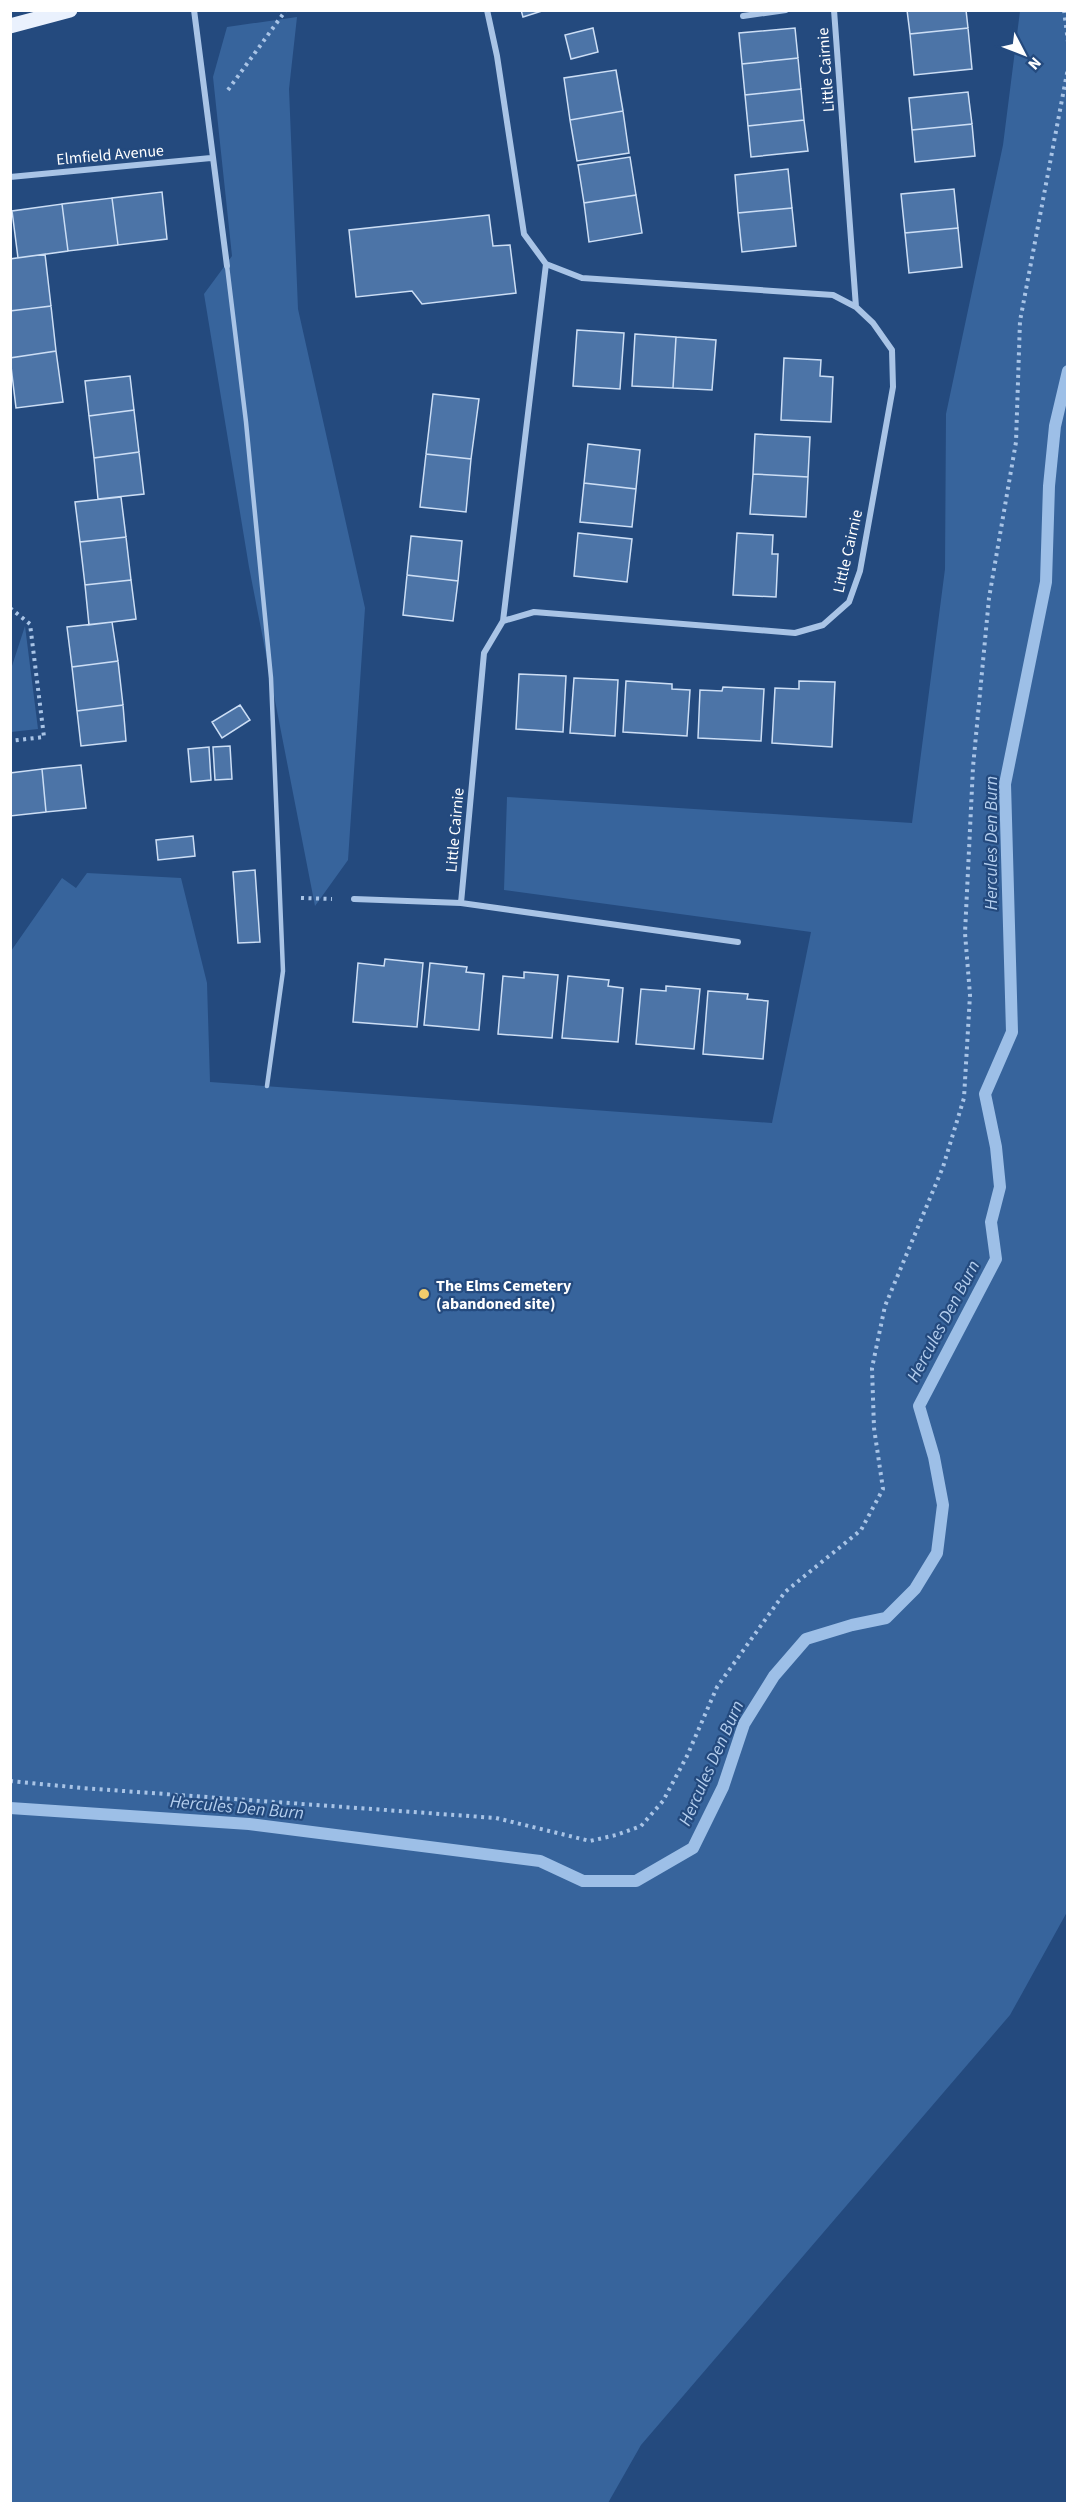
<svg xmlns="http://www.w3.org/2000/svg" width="1078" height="2514" font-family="'Source Sans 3',sans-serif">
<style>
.green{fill:#37649c}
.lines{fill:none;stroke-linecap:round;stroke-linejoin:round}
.stream{stroke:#9dbfe7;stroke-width:12}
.building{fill:#4c74a7;stroke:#ccdef5;stroke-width:1.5}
.path{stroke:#a9c4e6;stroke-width:4;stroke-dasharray:3 4.5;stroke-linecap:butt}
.lane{stroke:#a9c4e6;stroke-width:4.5}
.street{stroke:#a9c4e6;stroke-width:6}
.primary{stroke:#eaf1fd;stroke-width:15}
.poi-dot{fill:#f1cc6c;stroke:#244a7e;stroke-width:2}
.labels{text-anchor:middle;stroke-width:4.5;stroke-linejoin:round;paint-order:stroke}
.street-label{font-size:16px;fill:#fff;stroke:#244a7e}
.poi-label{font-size:16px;font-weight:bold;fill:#fff;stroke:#244a7e;text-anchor:start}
.water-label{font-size:18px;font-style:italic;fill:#b4ceee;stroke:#244a7e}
</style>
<rect width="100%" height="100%" fill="#244a7e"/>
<!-- green -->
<path class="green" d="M1020 11H1067V1912L1010 2015 641 2445 608 2503 11 2504V951L62 878 76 888 87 873 181 878 207 983 210 1082 772 1123 811 932 504 890 507 797 912 823 945 569 946 414 1003 145Z
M297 17 289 89 298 309 365 608 348 860 315 906 249 567 204 294 232 256 213 77 227 27Z
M25 626 38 729 11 732V669Z"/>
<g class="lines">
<!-- stream -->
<path class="stream" d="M10 1808 249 1824 540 1861 583 1881H636L693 1848 723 1787 744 1724 774 1676 806 1639 852 1625 886 1618 915 1589 937 1553 943 1505 934 1457 919 1406 996 1259 991 1222 1000 1187 996 1147 985 1094 1012 1032 1005 784 1046 582 1049 486 1055 426 1068 371"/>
</g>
<!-- building -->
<path class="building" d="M521 10H545L523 17Z
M907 10H966L968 28 910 34Z
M593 28 598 52 571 59 565 35Z
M795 28 798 58 742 64 739 33Z
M968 28 972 69 914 75 910 34Z
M798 58 801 89 745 95 742 64Z
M616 70 623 111 570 120 564 78Z
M801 89 804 120 748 126 745 95Z
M968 92 972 124 912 130 909 98Z
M623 111 629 153 577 161 570 120Z
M804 120 808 151 751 157 748 126Z
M972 124 975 156 915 162 912 130Z
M630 157 636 195 584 203 578 165Z
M788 169 792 208 738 213 735 175Z
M954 189 958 228 905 233 901 194Z
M162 192 167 239 118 245 112 198Z
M636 195 642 233 589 242 584 203Z
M112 198 118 245 68 251 62 204Z
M62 204 68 251 18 258 12 211Z
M792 208 796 246 742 252 738 213Z
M489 215 493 246 510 245 516 293 422 304 412 291 356 297 349 230Z
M958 228 962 267 909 273 905 233Z
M45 254 51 306 10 311V259Z
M51 306 56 351 10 358V311Z
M577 330 624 333 620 389 573 386Z
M635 334 676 337 673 388 632 386Z
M676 337 716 340 712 390 673 388Z
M56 351 63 402 16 408 10 358Z
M784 358 821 360 820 376 833 377 831 422 781 420Z
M130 376 134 410 89 416 85 381Z
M433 394 479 399 471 459 426 454Z
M134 410 139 452 94 458 89 416Z
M755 434 810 437 808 477 753 474Z
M588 444 640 450 636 489 584 483Z
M139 452 144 494 98 499 94 458Z
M426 454 471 459 466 512 420 507Z
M753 474 808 477 806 517 750 514Z
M584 483 636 489 632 527 580 522Z
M121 497 126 537 80 542 75 502Z
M578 533 632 539 627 582 574 576Z
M737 533 773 535 772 554H778L776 597 733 595Z
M411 536 462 541 458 581 407 575Z
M126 537 131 580 85 585 80 542Z
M407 575 458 581 453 621 403 615Z
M131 580 136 619 89 625 85 585Z
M112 622 118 661 72 667 67 627Z
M118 661 123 705 77 711 72 667Z
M519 674 566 676 563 732 516 729Z
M574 678 618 680 615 736 570 733Z
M626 681 672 684V689L690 690 687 736 623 732Z
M799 681 835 682 832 747 772 743 775 688 799 689Z
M723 687 764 689 761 741 698 738 700 690 722 691Z
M123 705 126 741 81 746 77 711Z
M240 705 250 720 222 738 212 722Z
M230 746 232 779 215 780 213 747Z
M209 747 211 780 191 782 188 749Z
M81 765 86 808 46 812 42 769Z
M42 769 46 812 10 816V773Z
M193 836 195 856 158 860 156 840Z
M255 870 260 942 238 943 233 872Z
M385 959 423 963 417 1027 353 1022 358 963 384 966Z
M430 963 467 967 466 972 484 974 479 1030 424 1025Z
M524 972 558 975 552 1038 498 1034 503 976 524 978Z
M568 976 609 980 608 986 623 988 618 1042 562 1038Z
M666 986 700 989 694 1049 636 1044 641 989 666 991Z
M708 991 748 994 747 999 768 1001 763 1059 703 1054Z"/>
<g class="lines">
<!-- path -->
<path class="path" d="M1064 10 1068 42
M228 90 286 10
M10 608 30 624 44 737 10 741
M301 898 332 899
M10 1781 82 1788 496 1818 590 1841 616 1835 641 1826 663 1801 687 1756 717 1687 785 1592 861 1530 883 1489 874 1428 872 1368 885 1306 943 1167 964 1098 970 995 965 933 973 767 989 598 1016 442 1020 321 1068 68"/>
<!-- lane -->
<path class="lane" d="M227 266 246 422 271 678 283 971 267 1086"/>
<!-- street -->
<path class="street" d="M194 10 227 266
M487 10 497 56 524 234 546 264 582 278 833 295 856 307 873 323 892 350 893 387 860 571 849 602 823 625 795 633 534 612 503 621 484 653 461 903 738 942
M834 10 856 307
M743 16 786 10
M10 177 211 158
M503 621 546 264
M354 899 461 903"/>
<!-- primary -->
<path class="primary" d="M10 26 70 10"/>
</g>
<!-- markers -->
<circle class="poi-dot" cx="424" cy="1294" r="6"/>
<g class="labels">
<!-- street labels -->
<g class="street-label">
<text transform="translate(825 70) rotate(-94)" y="6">Little Cairnie</text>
<text transform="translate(110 154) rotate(-5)" y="6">Elmfield Avenue</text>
<text transform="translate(847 551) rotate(-77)" y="6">Little Cairnie</text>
<text transform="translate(454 830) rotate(-85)" y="6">Little Cairnie</text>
</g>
<!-- poi labels -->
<g class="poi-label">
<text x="436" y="1291">The Elms Cemetery<tspan x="436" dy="18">(abandoned site)</tspan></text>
</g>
<!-- water labels -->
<g class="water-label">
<text transform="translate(991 843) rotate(-90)" y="6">Hercules Den Burn</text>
<text transform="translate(943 1321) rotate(-62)" y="6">Hercules Den Burn</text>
<text transform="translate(711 1763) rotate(-66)" y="6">Hercules Den Burn</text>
<text transform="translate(237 1807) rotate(5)" y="6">Hercules Den Burn</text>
</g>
</g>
<!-- border -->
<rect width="1078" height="2514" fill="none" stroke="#ffffff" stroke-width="24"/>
<!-- north arrow -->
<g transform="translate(1024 54) rotate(132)" stroke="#244a7e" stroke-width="4.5" paint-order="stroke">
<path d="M0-4.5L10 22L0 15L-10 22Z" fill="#ffffff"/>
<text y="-9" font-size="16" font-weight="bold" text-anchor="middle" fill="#ffffff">N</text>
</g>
</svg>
